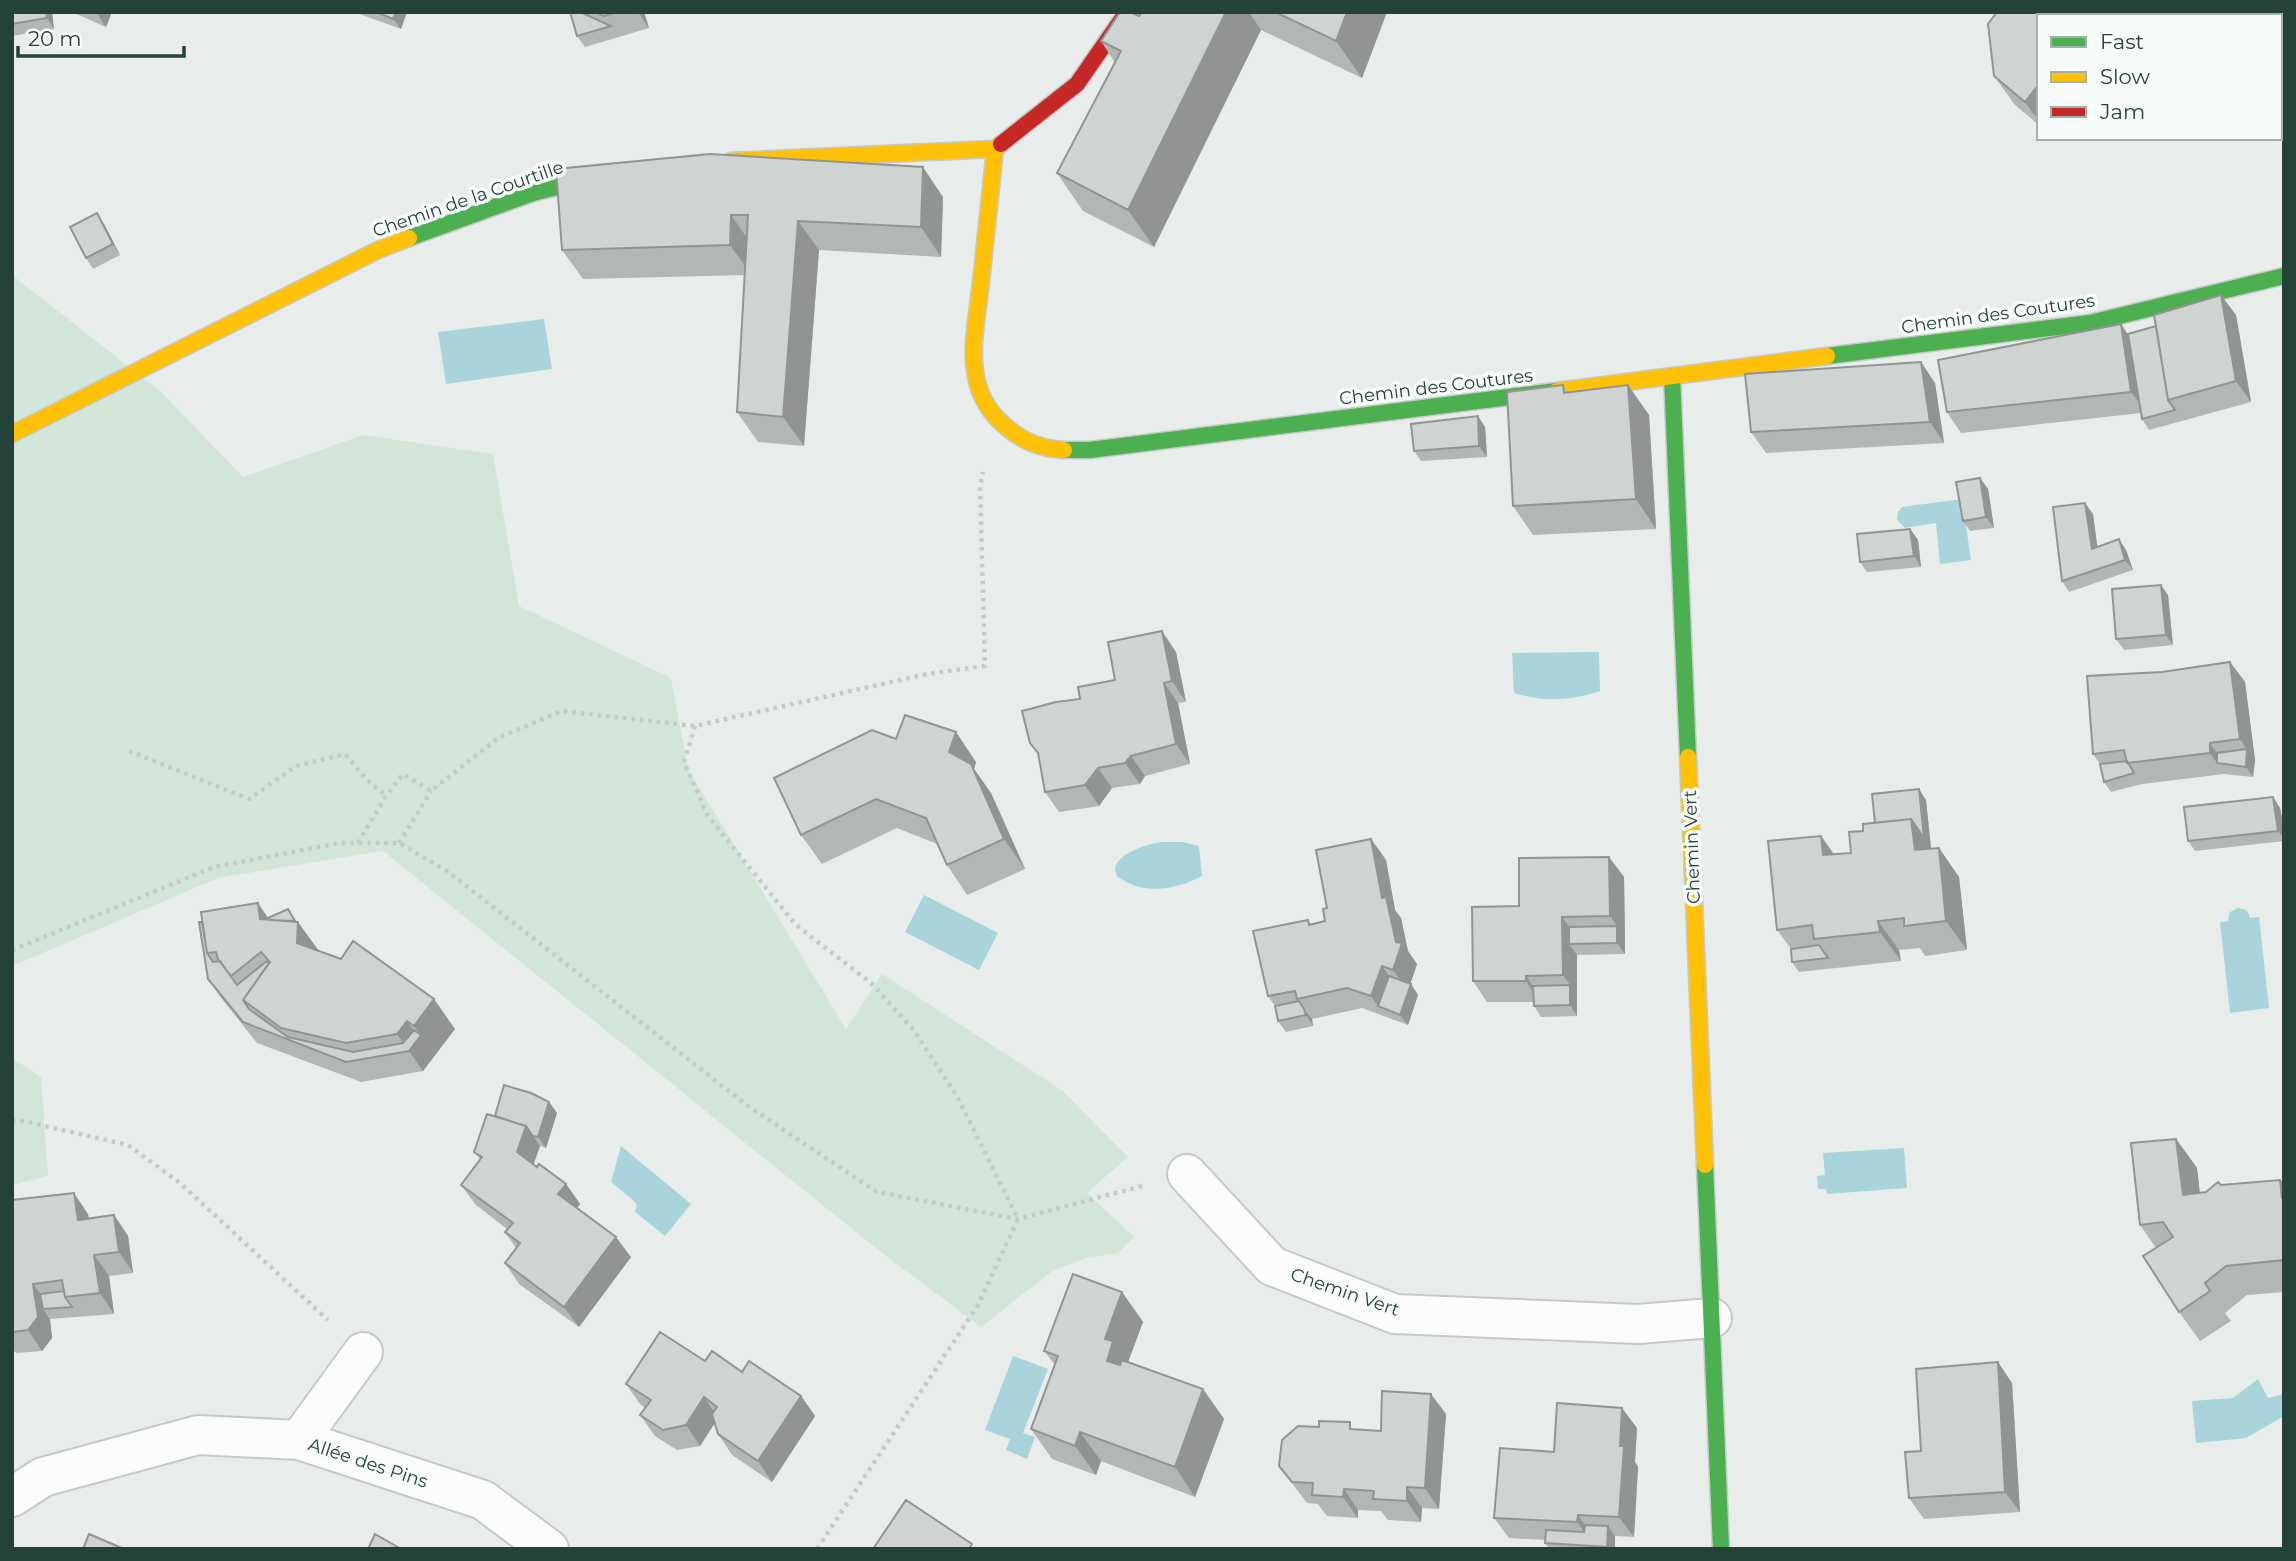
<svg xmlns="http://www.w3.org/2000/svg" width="2296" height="1561" font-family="Montserrat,sans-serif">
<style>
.green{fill:#d1e6d8}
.water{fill:#a9d4db}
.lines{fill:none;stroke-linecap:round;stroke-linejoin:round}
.street-casing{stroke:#c5cac8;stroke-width:42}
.fast-casing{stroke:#c3cbc8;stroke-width:19}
.slow-casing{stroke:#c3cbc8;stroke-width:19}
.jam-casing{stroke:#c3cbc8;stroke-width:19}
.path{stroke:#c3ccca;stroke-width:4.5;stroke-dasharray:3.5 5;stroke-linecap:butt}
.street{stroke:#fcfcfc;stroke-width:38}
.fast{stroke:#4caf50;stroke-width:16}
.slow{stroke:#ffc107;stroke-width:16}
.jam{stroke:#c62828;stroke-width:16}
.wall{fill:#b2b6b5}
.shaded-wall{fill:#919493}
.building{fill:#cfd4d2;stroke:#919493;stroke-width:2}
.labels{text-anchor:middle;stroke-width:7;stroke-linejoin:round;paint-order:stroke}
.street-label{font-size:18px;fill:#24423a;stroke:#f7fbf9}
</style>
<rect width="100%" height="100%" fill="#e8edeb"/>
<!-- green -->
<path class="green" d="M12 275 162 393 243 477 363 435 493 454 519 606 671 678 688 769 846 1029 882 974 1063 1091 1128 1157 1087 1193 1134 1237 1118 1253 1086 1258 1051 1272 981 1327 887 1257 383 851 218 878 12 966Z
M12 1058 41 1077 48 1176 12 1185Z"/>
<!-- water -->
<path class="water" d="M544 319 552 369 446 384 438 332Z
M1962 499 1971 560 1940 564 1936 523 1905 528 1897 520 1898 512 1902 507Z
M1599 652 1600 691C1570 701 1544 702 1514 693L1512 653Z
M1161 842H1182L1199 846 1202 876C1178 889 1146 895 1123 880 1120 878 1117 878 1116 873 1110 855 1148 844 1161 842Z
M924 895 998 933 979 970 905 932Z
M2238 908 2247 910 2250 918 2259 917 2269 1008 2230 1013 2220 922 2228 921 2230 912Z
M621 1146 691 1204 665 1236 635 1212 637 1205 634 1201 611 1182Z
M1904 1148 1907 1188 1827 1194 1826 1189H1818L1817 1176 1825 1175 1823 1153Z
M1013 1356 1048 1369 1023 1433 1035 1437 1027 1459 1006 1450 1010 1439 985 1430Z
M2258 1379 2268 1398 2284 1394V1416L2246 1438 2196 1443 2192 1401 2233 1398Z"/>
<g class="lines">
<!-- street casing -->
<g class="street-casing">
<path id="street" d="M1187 1174 1272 1266 1395 1314 1638 1324 1712 1318
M299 1440 363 1352
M12 1497 43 1477 198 1435 299 1440 483 1500 549 1549"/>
</g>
<!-- fast casing -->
<g class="fast-casing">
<path id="fast" d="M409 238 533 193 608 174
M1827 356 2090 323 2284 276
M1672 376 1688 757
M1064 450H1090L1557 391
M1705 1165 1721 1549"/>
</g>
<!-- slow casing -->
<g class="slow-casing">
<path id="slow" d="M995 149C990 193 986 238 981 282 975 337 959 392 1010 430 1025 442 1044 449 1064 450
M731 161 995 149 1001 144
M1557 391 1827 356
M12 434 378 250 409 238
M1688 757 1705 1165"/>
</g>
<!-- jam casing -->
<g class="jam-casing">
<path id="jam" d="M1001 144 1077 84 1127 12"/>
</g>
<!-- path -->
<path class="path" d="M695 726 684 762 708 816 796 925 871 983 912 1028 958 1098 1018 1219 978 1305 817 1549
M129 751 249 799 296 766 345 754 366 779 386 796
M358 843 386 796 403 774 431 791 498 738 562 711 695 726 927 674 985 666 980 486 983 472
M399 843 431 791
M12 950 214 867 339 843H399L447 871 748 1106 877 1192 1018 1219 1142 1186
M12 1121H23L128 1145 180 1183 328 1320"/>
<!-- street -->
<use href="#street" class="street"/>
<!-- fast -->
<use href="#fast" class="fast"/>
<!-- slow -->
<use href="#slow" class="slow"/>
<!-- jam -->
<use href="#jam" class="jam"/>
</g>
<!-- wall -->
<path class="wall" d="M12 12H52L54 29 12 36Z
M72 12H112L106 27Z
M354 12H407L401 29Z
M570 12H644L649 28 585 47 577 36Z
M1142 12H1387L1362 78 1261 30 1154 247 1083 211 1057 173 1115 63 1101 41 1139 16Z
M1997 12H2097L2095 16H2039V125L2015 105 1994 76 1988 24Z
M556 169 943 197 941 257 819 250 804 446 758 442 737 412 745 275 583 279 562 250Z
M97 213 104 224 120 255 93 269 86 258Z
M2236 315 2251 402 2149 430 2142 419 2141 413 1961 433 1947 412 2128 334Z
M1921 362 1935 383 1944 443 1766 453 1751 432Z
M1563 385 1568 392 1628 385 1649 415 1656 529 1533 535 1513 506Z
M1485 427 1487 457 1421 461 1414 451Z
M1980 478 1988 489 1994 528 1970 531 1963 521Z
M2093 514 2097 547 2126 550 2133 570 2069 592 2062 581Z
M1910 529 1918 540 1921 567 1867 572 1860 562Z
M2168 595 2173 645 2124 650 2116 639Z
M1176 652 1186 702 1178 703 1190 764 1145 776 1140 784 1112 788 1099 806 1059 812 1045 792 1038 754 1030 743 1080 699 1115 680Z
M2230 662 2245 682 2255 760 2253 777 2224 774 2142 784 2111 792 2104 782 2100 764 2093 754 2162 672Z
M896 739 976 762 974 769 991 793 1025 869 967 895 947 865 937 844 897 828 822 864 801 835Z
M2273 797 2280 808 2284 829V841L2195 851 2188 841Z
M1926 800 1931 848H1939L1959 877 1967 950 1925 956 1920 948 1899 950 1901 961 1799 972 1792 962 1791 949 1777 930 1821 836 1834 854 1851 853 1863 831 1875 823Z
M1371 839 1386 860 1395 910 1401 918 1408 951 1417 964 1410 984 1418 995 1408 1025 1362 1008 1312 1019 1313 1026 1286 1032 1278 1021 1275 1006 1268 996 1308 920 1311 924 1325 921 1327 908Z
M1609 857 1624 877 1625 954 1577 955V1016L1541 1017 1534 1006 1533 1002H1487L1473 981 1519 906Z
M268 918 319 951 455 1029 423 1071 361 1082 257 1043 222 999 208 979 199 922Z
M549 1102 557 1113 546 1148 540 1146 533 1165 566 1184 580 1204 577 1208 631 1257 579 1327 519 1284 505 1263 516 1248 505 1232 507 1229 476 1205 461 1185 480 1159 474 1152 495 1116Z
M2176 1139 2197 1168 2200 1193 2206 1192 2221 1185 2280 1180 2284 1184V1292L2247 1295 2225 1313 2231 1321 2200 1341 2179 1312 2156 1248 2140 1225Z
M12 1200 88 1214 89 1219 114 1215 128 1236 133 1273 109 1276 114 1314 50 1319 52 1338 42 1351 17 1353 12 1350Z
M1122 1292 1143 1322 1128 1362 1203 1389 1224 1419 1195 1497 1101 1461 1096 1475 1052 1459 1031 1429 1055 1365 1044 1351Z
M705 1361 742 1372 801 1396 815 1416 772 1482 732 1455 718 1434 715 1423 700 1446 677 1450 655 1436 640 1415 645 1408 640 1404 626 1384Z
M2012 1383 2020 1512 1924 1519 1909 1498 1921 1451Z
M1446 1414 1439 1509 1422 1508 1421 1522 1388 1520 1381 1511 1358 1510V1518L1327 1516 1318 1504 1307 1503 1279 1466 1355 1429 1381 1431Z
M1637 1428 1635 1462 1638 1467 1634 1537 1615 1536V1549H1549L1545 1543V1540L1509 1538 1494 1518 1554 1452Z"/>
<!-- shaded-wall -->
<path class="shaded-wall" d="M46 12H52L54 29 47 18Z
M96 12H112L106 27Z
M396 12H407L401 29 393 19Z
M638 12H644L649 28Z
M1226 12H1249L1261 30 1154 247 1128 210Z
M1347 12H1387L1362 78 1336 41Z
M2068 12H2097L2095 16H2065Z
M2039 84V121L2025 102Z
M923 167 943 197 941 257 921 227Z
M97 213 104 224 120 255 113 244Z
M731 215 752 245 751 274 730 245Z
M798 221 819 250 804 446 783 417Z
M2221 295 2236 315 2251 402 2236 381Z
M2121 324 2135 345 2146 412 2131 392Z
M1921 362 1935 383 1944 443 1930 422Z
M1628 385 1649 415 1656 529 1636 499Z
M1478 416 1485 427 1487 457 1479 446Z
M1980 478 1988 489 1994 528 1986 517Z
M2085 503 2093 514 2099 559 2092 549Z
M1910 529 1918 540 1921 567 1914 556Z
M2119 539 2126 550 2133 570 2125 560Z
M2161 585 2168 595 2173 645 2166 635Z
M1162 631 1176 652 1186 702 1172 681Z
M2230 662 2245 682 2255 760 2253 777 2246 767 2247 749 2240 739Z
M1164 683 1178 703 1190 764 1176 744Z
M956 732 976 762 974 769 991 793 1025 869 1004 839 949 752Z
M2210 743 2224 764 2217 763 2210 753Z
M1131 756 1145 776 1140 784 1125 763Z
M1098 768 1112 788 1099 806 1085 785Z
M1919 789 1926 800 1931 849 1915 850 1911 819Z
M2273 797 2280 808 2284 829V838L2278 831Z
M1821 836 1841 865 1823 855Z
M1371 839 1386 860 1395 910 1401 918 1408 951 1417 964 1408 991 1393 970 1382 898Z
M1939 848 1959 877 1967 950 1946 921Z
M1609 857 1624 877 1625 936 1610 916Z
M258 903 278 933 260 919Z
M288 909 298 925V922L319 951 297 943Z
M1562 917 1577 937 1569 944 1577 955V1016L1570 1005V985L1563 975Z
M1878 921 1899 950 1901 961 1880 932Z
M1617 926 1625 936V954L1617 943Z
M1382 966 1396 986 1378 1006 1371 996Z
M1526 976 1540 996V1002L1526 981Z
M1411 984 1418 995 1408 1025 1400 1015Z
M434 999 455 1029 423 1071 397 1034 407 1021 419 1038 421 1035 414 1026Z
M1304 1009 1312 1019 1313 1026 1306 1015Z
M549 1102 557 1113 546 1148 538 1137Z
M526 1126 540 1146 531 1172 517 1152Z
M2176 1139 2197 1168 2203 1225 2183 1195Z
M2280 1180 2284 1184V1201L2282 1198Z
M566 1184 580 1204 572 1215 558 1194Z
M74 1193 88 1214 92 1241 78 1220Z
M114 1215 128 1236 133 1273 119 1252Z
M616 1237 631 1257 579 1327 564 1307Z
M94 1255 109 1276 114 1314 100 1293Z
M33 1284 48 1304 43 1309 50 1319 52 1338 42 1351 28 1330Z
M1122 1292 1143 1322 1128 1362 1134 1371 1107 1361 1105 1339Z
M1998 1362 2012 1383 2020 1512 2005 1492Z
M1203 1389 1224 1419 1195 1497 1175 1467Z
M1431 1394 1446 1414 1439 1509 1425 1488Z
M801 1396 815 1416 772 1482 758 1461Z
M704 1397 718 1418 700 1446 686 1425Z
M1622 1408 1637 1428 1635 1462 1638 1467 1634 1537 1619 1517 1620 1446Z
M1080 1432 1101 1461 1096 1475 1075 1446Z
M1407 1487 1422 1508 1421 1522 1407 1501Z
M1344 1489 1358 1510V1518L1343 1497Z
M1578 1515 1592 1535V1543L1577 1522Z
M1608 1526 1615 1536V1549H1608L1607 1547Z"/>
<!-- building -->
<path class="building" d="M12 12H46L47 18 12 24Z
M376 12H396L393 19Z
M570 12H580L611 26 577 36Z
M595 12H617L604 16Z
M1120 12H1130L1139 16 1142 12H1226L1128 210 1057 173 1121 51 1101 41Z
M1275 12H1347L1336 41Z
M1997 12H2068L2065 16H2039V84L2025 102 1994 76 1988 24Z
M710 154 923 167 921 227 798 221 783 417 737 412 748 215H731L730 245 562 250 556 169Z
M97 213 113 244 86 258 70 227Z
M2221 295 2236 381 2168 400 2154 315Z
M2121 324 2131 392 1947 412 1938 360Z
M2156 326 2168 400 2175 410 2142 419 2128 334Z
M1921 362 1930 422 1751 432 1745 374Z
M1563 385 1564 393 1628 385 1636 499 1513 506 1507 392Z
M1478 416 1479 446 1414 451 1411 424Z
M1980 478 1986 517 1963 521 1956 482Z
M2085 503 2092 549 2119 539 2125 560 2062 581 2053 507Z
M1910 529 1914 556 1860 562 1857 534Z
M2161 585 2166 635 2116 639 2112 589Z
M1162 631 1172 681 1164 683 1176 744 1131 756 1125 763 1098 768 1085 785 1045 792 1038 753 1030 743 1022 711 1056 702 1080 699 1078 687 1115 680 1108 642Z
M2230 662 2240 739 2210 743V753L2127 763 2124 750 2093 754 2087 676 2162 672Z
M905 715 956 732 949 752 971 764 1004 839 947 865 926 818 876 799 801 835 774 778 872 730 896 739Z
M2247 749 2246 767 2217 763V753Z
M2127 761 2134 773 2104 782 2100 764Z
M1919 789 1924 838 1911 819 1875 823 1872 794Z
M2273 797 2278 831 2188 841 2184 807Z
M1911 819 1915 850 1939 848 1946 921 1904 926V918L1878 921 1880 932 1814 939 1812 925 1777 930 1768 841 1821 836 1823 855 1851 853 1849 832 1863 831V824Z
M1371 839 1382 898 1386 897 1396 942 1402 943 1393 970 1382 966 1371 996 1347 988 1297 999 1295 991 1268 996 1253 931 1308 920 1309 925 1325 921 1323 909 1327 908 1316 850Z
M1609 857 1610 916 1562 917 1563 975 1526 976V981H1473L1472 907 1519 906V858Z
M258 903 260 919 298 922 297 943 341 959 353 941 434 999 414 1026 407 1021 397 1034 346 1043 281 1028 243 1000 270 962 261 952 231 976 218 959 216 952 207 953 201 912Z
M288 909 295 921 269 920 268 918Z
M199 922H202L207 953 213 962 220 961 237 985 267 961 269 963 243 1000 249 1009 288 1037 353 1052 403 1043 414 1030 421 1035 409 1051 346 1062 243 1022 208 979Z
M1617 926V943L1569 944V927Z
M1819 945 1828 958 1792 962 1791 949Z
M1389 976 1411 984 1400 1015 1378 1006Z
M1570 985V1005L1534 1006 1533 986Z
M1299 1001 1304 1009 1306 1015 1278 1021 1275 1006Z
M504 1085 531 1093 549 1102 538 1137 533 1136 526 1126 495 1116Z
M487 1114 526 1126 517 1152 537 1167 539 1164 566 1184 558 1194 616 1237 564 1307 505 1263 520 1243 505 1232 513 1223 461 1185 482 1157 474 1152Z
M2176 1139 2183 1195 2206 1192 2218 1182 2221 1185 2280 1180 2282 1198H2284V1260L2226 1266 2205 1283 2210 1291 2179 1312 2143 1256 2173 1237 2163 1222 2140 1225 2131 1143Z
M74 1193 78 1220 114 1215 119 1252 94 1255 100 1293 65 1297 62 1280 33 1284 38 1317 28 1330 12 1332V1200Z
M1073 1274 1122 1292 1105 1339 1113 1341 1107 1361 1120 1365 1122 1360 1203 1389 1175 1467 1080 1432 1075 1446 1031 1429 1058 1356 1044 1351Z
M64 1291 65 1297 72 1307 43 1309 40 1294Z
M660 1332 705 1361 712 1351 742 1372 749 1361 801 1396 758 1461 718 1434 712 1414 717 1407 704 1397 686 1425 663 1430 640 1415 651 1400 626 1384Z
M1998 1362 2005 1492 1909 1498 1905 1452 1921 1451 1916 1369Z
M1382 1391 1431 1394 1425 1488 1407 1487V1501L1373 1499 1374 1491 1344 1489 1343 1497 1312 1495 1313 1483 1292 1482 1279 1466 1282 1440 1298 1426 1319 1427V1421L1350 1422V1429L1381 1431Z
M1557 1403 1622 1408 1620 1446H1624L1619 1517 1578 1515 1577 1522 1494 1518 1500 1448 1554 1452Z
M906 1500 972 1544 969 1549H873Z
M1585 1525 1608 1526 1607 1547 1545 1543 1546 1530 1584 1532Z
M89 1534 124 1549H83Z
M375 1534 401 1549H368Z"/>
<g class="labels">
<!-- street labels -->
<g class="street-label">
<text transform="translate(468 199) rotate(-19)" y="6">Chemin de la Courtille</text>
<text transform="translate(1998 314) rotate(-8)" y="6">Chemin des Coutures</text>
<text transform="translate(1436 387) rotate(-7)" y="6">Chemin des Coutures</text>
<text transform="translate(1692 847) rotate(-92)" y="6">Chemin Vert</text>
<text transform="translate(1345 1292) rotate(19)" y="6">Chemin Vert</text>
<text transform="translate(368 1463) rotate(18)" y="6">Allée des Pins</text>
</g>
</g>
<!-- border -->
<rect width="2296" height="1561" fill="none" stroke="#24423a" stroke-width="28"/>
<!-- legend -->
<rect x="2037" y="14" width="245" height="126" fill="#f7fbf9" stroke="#a3b1ad" stroke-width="2"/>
<rect x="2051" y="37" width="35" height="10" fill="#4caf50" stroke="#a3b1ad" stroke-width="2"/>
<text x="2100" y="49" font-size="21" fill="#24423a">Fast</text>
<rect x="2051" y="72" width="35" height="10" fill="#ffc107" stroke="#a3b1ad" stroke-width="2"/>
<text x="2100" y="84" font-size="21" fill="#24423a">Slow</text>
<rect x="2051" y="107" width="35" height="10" fill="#c62828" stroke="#a3b1ad" stroke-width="2"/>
<text x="2100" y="119" font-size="21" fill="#24423a">Jam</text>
<!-- scale -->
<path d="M18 46v10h166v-10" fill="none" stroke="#24423a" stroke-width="3.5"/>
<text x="28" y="46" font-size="21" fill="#24423a" stroke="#f7fbf9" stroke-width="5" paint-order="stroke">20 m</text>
</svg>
